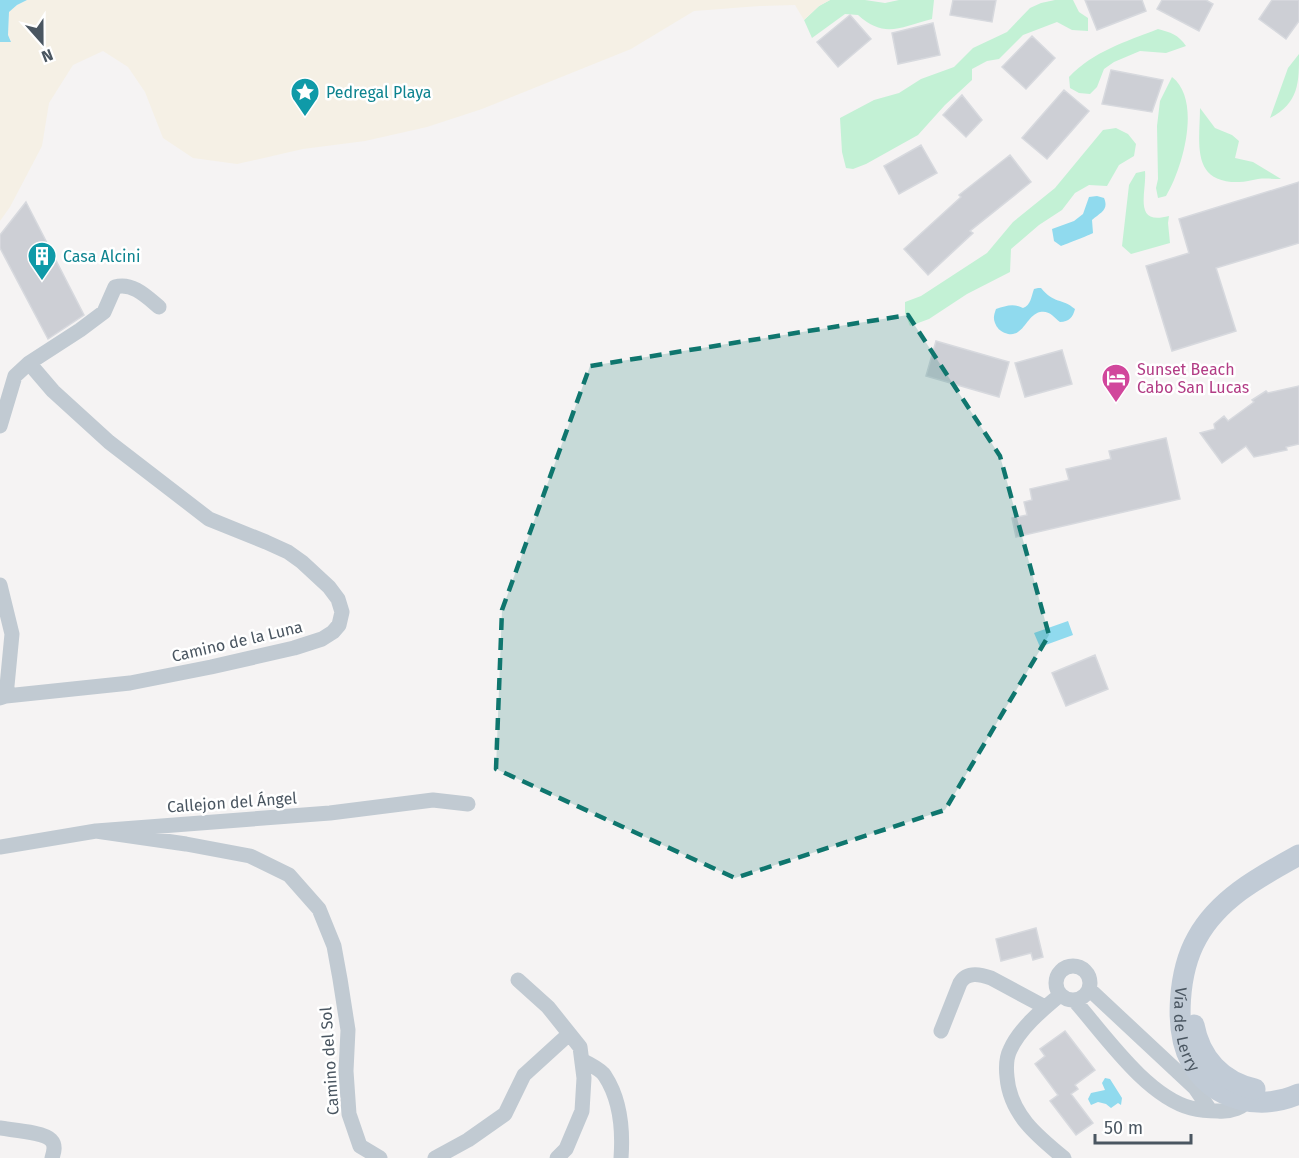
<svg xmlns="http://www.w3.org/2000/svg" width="1299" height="1158" font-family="'Fira Sans',sans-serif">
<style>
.green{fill:#c3f1d5}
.sand{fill:#f5f0e5}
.water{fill:#90daee}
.building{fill:#cdcfd5;stroke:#d7d9de;stroke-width:1.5}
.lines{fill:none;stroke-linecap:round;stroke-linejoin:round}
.street{stroke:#c1cad2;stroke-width:15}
.secondary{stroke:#c1cbd6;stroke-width:21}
.marked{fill:#0f766e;fill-opacity:0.2;stroke:#0f766e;stroke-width:4.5;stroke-dasharray:12 8;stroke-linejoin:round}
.labels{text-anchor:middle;stroke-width:5;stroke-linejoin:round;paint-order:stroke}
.culture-label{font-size:16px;fill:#0d838f;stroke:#fff;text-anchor:start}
.hotel-label{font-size:16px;fill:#b23c85;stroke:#fff;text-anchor:start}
.street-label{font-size:16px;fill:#4a5661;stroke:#fff}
</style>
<rect width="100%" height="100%" fill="#f5f3f3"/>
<!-- green -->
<path class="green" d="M830 0H865L885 3 899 0H934L932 19C900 27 885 39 858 15L845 14 812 38 804 20 819 6Z
M1055 0H1073L1079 12 1088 18V31L1072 30 1057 22 1023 35 999 59 987 61 972 69V80L945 105 918 135 866 164 853 169 846 168 842 152 840 118 874 100 899 93 921 79 954 67 973 48 1007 32 1030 8 1041 3Z
M1158 29C1170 32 1179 35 1186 46L1166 53 1140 51 1114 62 1104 69 1097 87 1090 94 1079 93 1070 88 1069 77C1094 51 1125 42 1158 29Z
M1299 54C1299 83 1299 103 1270 118L1288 68Z
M1172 77C1202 100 1183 168 1166 196L1158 198 1156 188 1158 179 1157 126 1160 101Z
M1200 108 1215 128 1232 135 1239 141 1235 158 1253 162 1281 179C1274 179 1265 178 1258 179 1251 180 1245 182 1239 182 1190 183 1200 142 1200 108Z
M1116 128 1128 134 1136 144 1134 156 1119 165 1107 186 1089 185 1075 193 1062 210 1039 225 1011 249 1010 272 967 294 929 319 910 326 905 313V302L921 296 987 253 1013 222 1055 188 1103 130Z
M1145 171C1147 192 1132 226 1169 216L1168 223 1170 243 1131 254 1122 246 1129 185 1136 173Z"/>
<!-- sand -->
<path class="sand" d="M27 0H830L819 6 804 20 795 5 760 6 694 11 631 49 482 109 427 127 365 141 303 149 237 164 193 158 163 138 145 92 128 67 103 51 73 65 49 103 42 146 10 207 0 221V42L11 41 8 35 9 12 17 5Z"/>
<!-- water -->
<path class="water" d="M0 0H27L17 5 9 12 8 35 11 42H0Z
M1097 196 1104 198C1109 210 1101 212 1092 220L1093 233C1090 235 1066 244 1061 246L1054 241 1052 229 1074 221 1083 214 1089 197Z
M1038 288H1041C1054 304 1062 298 1075 309 1073 317 1069 322 1060 322 1054 317 1049 310 1040 312 1026 315 1023 340 1005 333 1000 331 997 328 995 323 993 318 994 315 996 309 1006 306 1013 303 1023 308 1031 305 1031 297 1034 289Z
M1068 621 1073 635 1040 647 1034 633Z
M1105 1078 1110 1079 1122 1098 1121 1105 1118 1103 1111 1108 1106 1104 1098 1102 1091 1105 1088 1099 1091 1093 1105 1090 1102 1083Z"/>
<!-- building -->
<path class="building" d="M953 0H996L992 22 950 15Z
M1085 0H1142L1146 11 1097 30Z
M1162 0H1206L1213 4 1199 31 1157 9Z
M1272 0H1299V21L1286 39 1259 19Z
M850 15 871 39 838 67 817 42Z
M933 23 940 55 898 64 892 33Z
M1032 36 1055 58 1026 89 1002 67Z
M1111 70 1163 80 1152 112 1102 104Z
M1064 90 1089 111 1047 159 1022 138Z
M962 95 982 120 966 137 943 115Z
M921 145 937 173 899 194 884 166Z
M1010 155 1031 182 970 231 973 233 928 275 904 249 961 197 959 195Z
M1299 182V243L1216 268 1236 331 1172 351 1146 266 1189 253 1179 219Z
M26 202 84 315 48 339 0 248V235Z
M936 341 1009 362 999 397 926 376Z
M1062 350 1072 384 1025 397 1015 363Z
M1299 386V444L1286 447 1287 450 1254 457 1246 446 1222 463 1200 433 1215 429 1214 424 1224 416 1228 421 1254 402 1252 400 1266 391 1268 393Z
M1166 438 1180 499 1016 537 1012 518 1027 515 1024 502 1032 500 1030 489 1069 480 1066 469 1111 459 1109 451Z
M1095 655 1108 689 1066 706 1052 673Z
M1036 928 1043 957 1033 960 1031 953 1001 961 996 939Z
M1065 1031 1095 1070 1075 1085 1078 1089 1071 1094 1093 1123 1076 1135 1050 1101 1058 1095 1035 1064 1045 1056 1040 1049Z"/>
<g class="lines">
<!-- street -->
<path class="street" d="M0 426 15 376 29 363 80 330 104 312 115 287C132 282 146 296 159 307
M0 585 12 634 6 696
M0 698 6 696 130 683 211 667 294 648 322 639 333 632 339 625 342 612 338 599 329 587 302 562 288 552 266 542 209 519 109 442 53 391 29 363
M96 831 186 844 250 856 289 875 319 909 334 946 340 979 348 1030 346 1071 349 1114 360 1146 380 1158
M0 847 96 831 330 813 433 800 468 804
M1056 983a17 17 0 1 1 34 0a17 17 0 1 1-34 0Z
M518 980 548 1007 580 1047 584 1078 582 1111 566 1149 557 1158
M1089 989 1195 1088 1210 1110
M1060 995C1042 1010 1020 1028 1010 1050 1006 1058 1006 1068 1007 1077 1010 1114 1037 1136 1064 1158
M1074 1000C1104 1034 1146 1096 1191 1108 1199 1110 1210 1111 1218 1111 1230 1112 1245 1108 1250 1097
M941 1031 960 983C967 971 980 974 991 978L1045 1007
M582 1060C588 1064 601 1069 605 1076 620 1099 623 1131 621 1158
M0 1128C11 1130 44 1132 51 1140 56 1145 54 1152 52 1158
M435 1158 468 1140 505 1114 524 1075 569 1034"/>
<!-- secondary -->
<g class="secondary">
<path id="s1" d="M1299 855C1261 876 1219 898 1197 938 1179 970 1173 1029 1191 1062 1213 1101 1260 1111 1299 1094"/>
<path d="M1194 1025C1200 1058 1222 1082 1255 1089"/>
</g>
</g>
<!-- marked area -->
<path class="marked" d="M908 315 1000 456 1049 635 945 810 735 878 496 769 502 610 590 366Z"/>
<!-- icons -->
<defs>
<g id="sight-pin" transform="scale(1.5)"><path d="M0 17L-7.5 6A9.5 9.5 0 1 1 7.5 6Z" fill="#0f9aa8" stroke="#fff"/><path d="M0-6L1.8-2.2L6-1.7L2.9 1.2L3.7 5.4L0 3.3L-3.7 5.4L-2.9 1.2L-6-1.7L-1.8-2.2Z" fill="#fff"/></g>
<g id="building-pin" transform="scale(1.5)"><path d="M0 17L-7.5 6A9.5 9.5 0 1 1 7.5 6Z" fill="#0f9aa8" stroke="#fff"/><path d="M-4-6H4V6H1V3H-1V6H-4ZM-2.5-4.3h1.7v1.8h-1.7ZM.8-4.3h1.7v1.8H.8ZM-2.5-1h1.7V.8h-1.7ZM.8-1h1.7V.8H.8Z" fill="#fff"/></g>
<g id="hotel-pin" transform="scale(1.5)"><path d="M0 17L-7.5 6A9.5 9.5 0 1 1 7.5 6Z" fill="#d1479c" stroke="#fff"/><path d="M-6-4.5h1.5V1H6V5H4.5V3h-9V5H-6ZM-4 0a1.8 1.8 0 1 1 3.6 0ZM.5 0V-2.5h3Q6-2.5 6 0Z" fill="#fff"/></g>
</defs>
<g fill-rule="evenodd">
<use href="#sight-pin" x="305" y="92"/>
<use href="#building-pin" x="42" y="256"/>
<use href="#hotel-pin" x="1116" y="378"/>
</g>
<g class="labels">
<!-- culture labels -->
<g class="culture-label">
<text x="326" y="98">Pedregal Playa</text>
<text x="63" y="262">Casa Alcini</text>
</g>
<!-- hotel labels -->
<g class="hotel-label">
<text x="1137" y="375">Sunset Beach<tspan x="1137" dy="18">Cabo San Lucas</tspan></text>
</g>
<!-- street labels -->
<g class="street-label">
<text transform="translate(237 641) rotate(-13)" y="6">Camino de la Luna</text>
<text transform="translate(232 802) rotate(-4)" y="6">Callejon del Ángel</text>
<text dy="6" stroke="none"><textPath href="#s1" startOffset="228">Vía de Lerry</textPath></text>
<text transform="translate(329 1061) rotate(-94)" y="6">Camino del Sol</text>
</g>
</g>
<!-- north arrow -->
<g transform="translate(42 42) rotate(159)" stroke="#ffffff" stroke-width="4.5" paint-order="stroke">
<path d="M0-4.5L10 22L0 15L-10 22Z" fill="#4a5661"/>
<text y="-9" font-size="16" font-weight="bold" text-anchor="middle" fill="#4a5661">N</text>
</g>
<!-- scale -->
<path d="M1095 1134v9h96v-9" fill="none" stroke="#4a5661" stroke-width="3"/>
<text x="1104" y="1134" font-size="18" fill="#4a5661" stroke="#ffffff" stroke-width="4.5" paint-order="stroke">50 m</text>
</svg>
